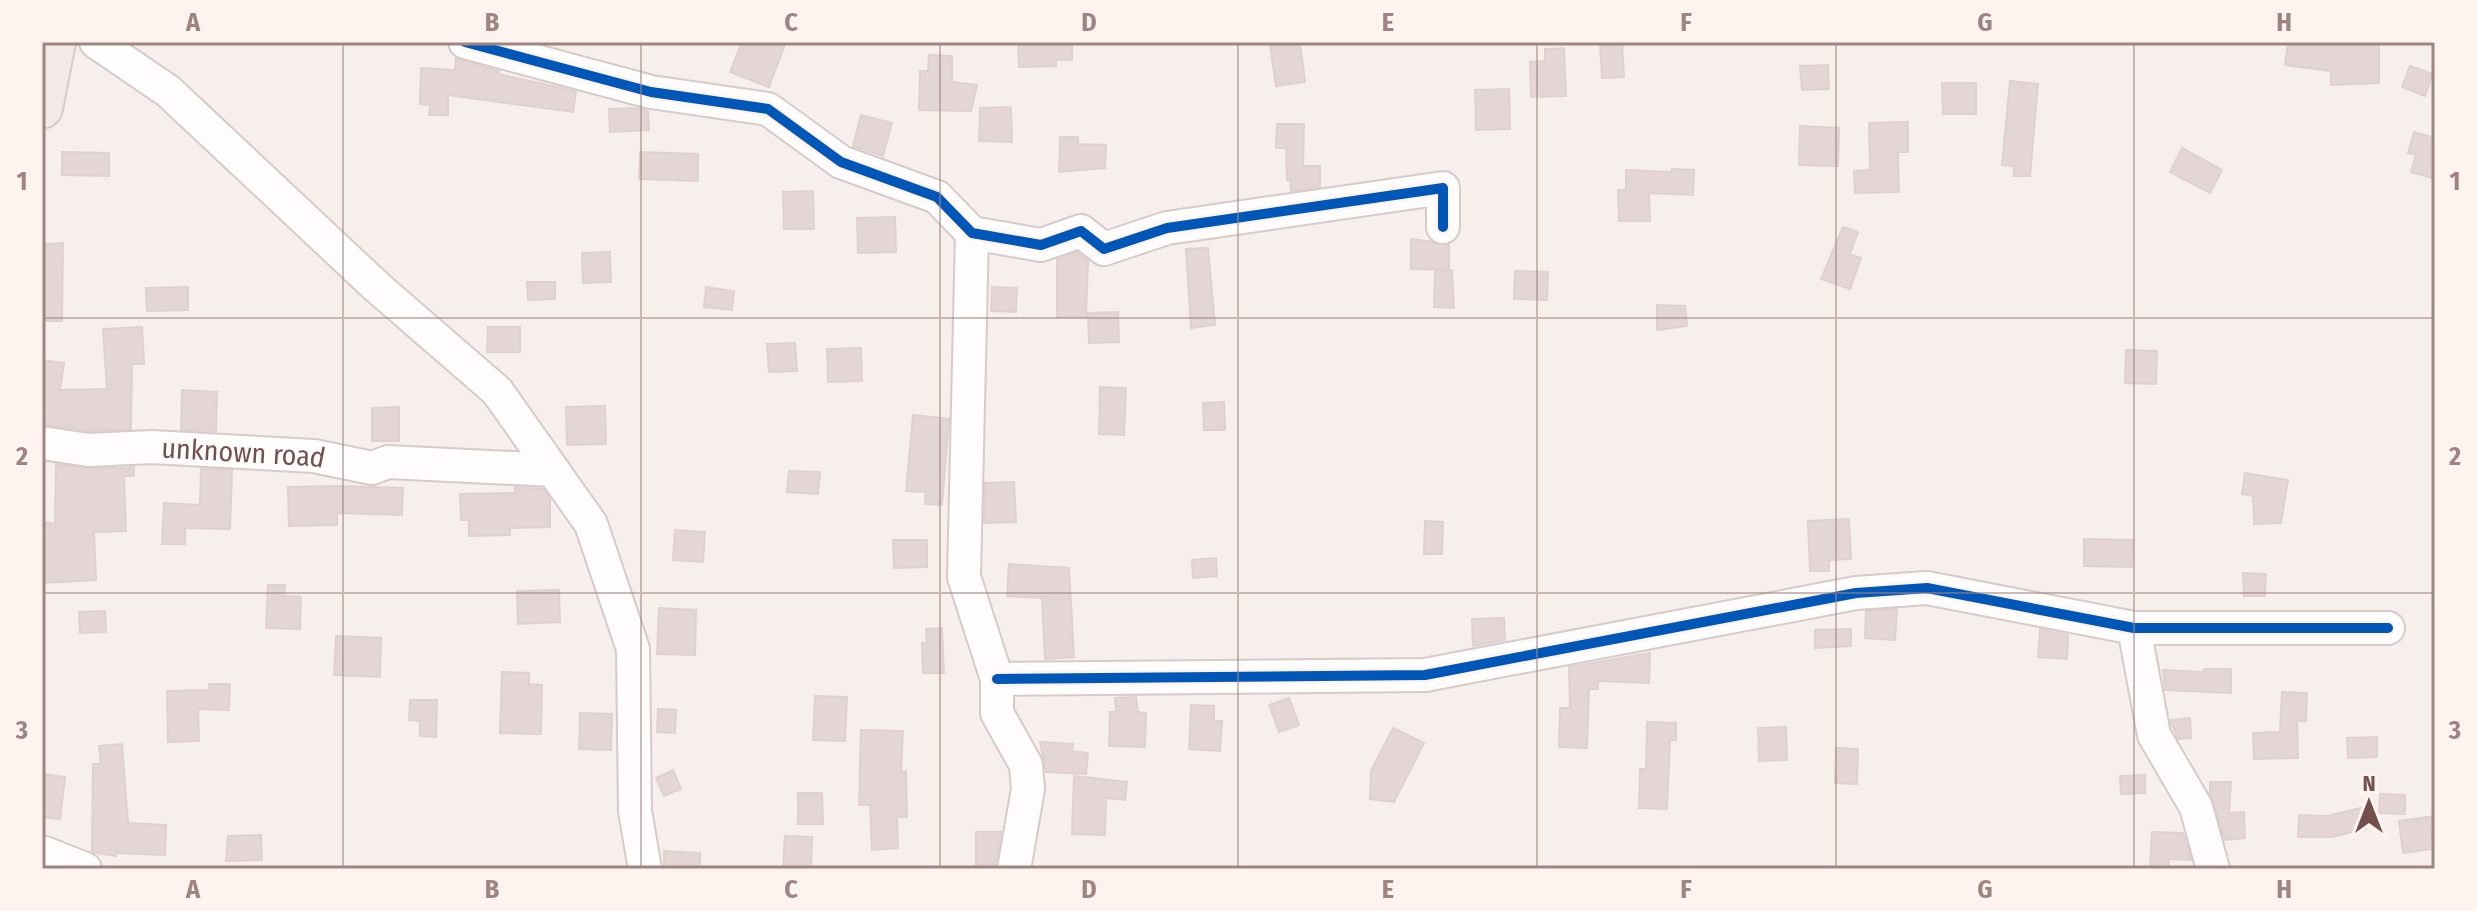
<svg xmlns="http://www.w3.org/2000/svg" width="2477" height="911" font-family="'Fira Sans Condensed',sans-serif">
<style>
.building{fill:#e3d6d4;stroke:#dfd1cf;stroke-width:2}
.lines{fill:none;stroke-linecap:round;stroke-linejoin:round}
.minor-casing{stroke:#d6cbc9;stroke-width:36}
.major-casing{stroke:#d8ccca;stroke-width:44}
.minor{stroke:#fefdfc;stroke-width:32}
.major{stroke:#f2eae6;stroke-width:40}
.cycleway-casing{stroke:#fef3ee;stroke-width:15}
.cycleway{stroke:#0057b8;stroke-width:10}
.grid{fill:none;stroke:#9f8582;stroke-width:2;stroke-opacity:0.55}
.labels{text-anchor:middle;stroke-width:7;stroke-linejoin:round;paint-order:stroke}
.street-label{font-size:28px;fill:#73504e;stroke:#fef3ee}
.neatline{fill:none;stroke:#9f8582;stroke-width:3}
.grid-label{font-size:26px;text-anchor:middle;font-weight:bold;fill:#9f8582}
</style>
<rect width="100%" height="100%" fill="#f7efec"/>
<!-- building -->
<path class="building" d="M742 42H786L769 87 730 72Z
M1018 42H1072V60H1056V66L1019 67Z
M1300 42 1305 82 1276 86 1270 45Z
M1600 42H1622L1624 77 1602 78Z
M2288 42H2379V83L2331 85V71L2285 65Z
M1564 48 1566 96 1531 97 1530 62 1545 61V49Z
M929 55 952 56V82L977 85 971 111 919 110 920 71H928Z
M456 58 499 71 498 74 576 91 573 112 448 95V115H429L430 105 420 104 421 68 455 70Z
M1828 65 1829 89 1802 90 1800 66Z
M2410 66 2433 74 2425 96 2402 87Z
M2010 81 2038 84 2030 176H2014V166L2002 165Z
M1942 83H1976V114H1943Z
M1509 89 1510 129 1476 130 1475 90Z
M1011 107 1012 142 979 141 980 108Z
M637 108 648 111 649 130 610 132 609 109Z
M861 115 892 123 883 156 853 146Z
M1908 122V152H1898L1899 192 1855 193 1854 171 1870 170 1869 123Z
M1277 124H1304L1303 166H1320V187L1291 191 1290 180H1287L1286 148H1276Z
M1800 126 1839 128 1838 166 1799 165Z
M2414 132 2435 138V179L2411 172 2416 155 2408 153Z
M1060 137H1078V144L1106 145 1105 168 1059 172Z
M2182 148 2222 170 2210 193 2170 172Z
M62 152 109 153V176L62 175Z
M640 152 698 154V181L639 179Z
M1672 169 1694 170 1693 195 1649 193 1650 221H1619L1618 190H1626V170L1672 172Z
M813 191 814 229H784L783 192Z
M895 217 896 252 858 253 857 218Z
M1843 227 1858 232 1850 254 1861 258 1850 289 1821 279Z
M1411 239 1449 244V270L1411 269Z
M63 243 62 321H42L44 244Z
M1208 248 1215 325 1191 328 1186 249Z
M610 252 611 282 583 283 582 253Z
M1077 252 1088 261 1086 317H1057V260Z
M1452 270 1454 308 1434 307 1435 271Z
M1515 271 1548 272 1547 300 1514 299Z
M527 282H555V299L528 300Z
M188 287V310L147 311 146 288Z
M706 287 734 291 732 310 704 307Z
M992 287 1017 288 1016 312 991 311Z
M1657 305 1685 306 1687 326 1657 330Z
M1118 312 1119 342 1089 343 1088 313Z
M142 327 144 364H132L131 429 90 431 42 424V360L64 363 60 390 107 389 103 329Z
M488 327H520V352H487Z
M795 343 797 371 769 372 767 344Z
M861 348 862 381 828 382 827 349Z
M2126 350 2157 351 2156 384 2125 383Z
M1100 387 1126 388 1124 435 1099 434Z
M182 390 217 392 216 431 181 430Z
M1224 402 1225 430H1204L1203 403Z
M605 406 606 444 567 445 566 407Z
M399 407V441H372V408Z
M913 415 949 419 942 505 925 504 926 492 906 491Z
M56 464 90 469 134 467V476H124L126 531 94 532 96 580 42 583V533L45 522 55 524Z
M201 469 232 470 230 529 185 528V544H162L164 503 200 505Z
M789 471 820 472 818 494 787 492Z
M2245 473 2288 480 2281 523 2254 524 2253 496 2242 494Z
M1014 482 1016 522 984 523 985 483Z
M336 486 403 488 402 515 337 513V525L289 526 288 487Z
M515 487 543 489 550 499V527L510 528V535L469 536V520H461L460 494 515 493Z
M1849 519 1851 559 1829 560V571H1810L1808 521Z
M1425 521 1443 522 1442 554H1424Z
M675 530 705 532 703 562 673 560Z
M2084 539 2133 540 2132 567 2084 566Z
M893 540H927V567L894 568Z
M1216 558 1217 576 1193 578 1192 560Z
M1009 564 1069 568 1074 657 1045 659 1042 598 1007 596Z
M2243 573 2266 574 2265 596H2244Z
M268 585H285L284 596 301 597 300 629 266 628Z
M559 590 560 622 518 624 517 591Z
M659 608 696 610 695 655 657 654Z
M1897 609 1895 640 1865 638 1866 611Z
M105 611 106 632 80 633 79 612Z
M1504 618 1505 640 1473 646 1472 619Z
M942 628 944 673H923L922 643H927L926 629Z
M1851 629V646L1815 648V630Z
M2040 629 2068 635 2067 659 2038 657Z
M336 636 381 638 380 677 334 675Z
M1650 653 1649 683 1598 681V689H1589L1587 748 1559 747 1560 708H1570L1569 667Z
M2204 669H2231V693L2165 690 2163 670 2204 672Z
M502 672 529 673V684L542 685 541 734 500 733Z
M209 684H230L229 710 198 709 199 741 168 742 167 691 209 690Z
M2282 692 2307 693 2306 721H2297L2298 758 2254 759 2253 733 2280 732Z
M815 696 847 697 845 741 813 740Z
M1136 697 1138 712 1146 713 1145 747 1109 746 1110 712H1116L1115 698Z
M1289 698 1299 725 1279 732 1269 705Z
M410 700H437L436 737 420 736V721L409 720Z
M1191 705 1214 706V721H1222L1220 751 1189 749Z
M658 709 676 710 675 733 657 732Z
M580 713 612 714 611 750 579 749Z
M2190 718 2191 738 2178 739 2170 720Z
M1647 722 1676 723V740H1670L1667 809 1639 808 1640 769H1646Z
M1786 727 1787 760 1759 761 1758 728Z
M1393 728 1424 743 1394 802 1370 799 1371 771Z
M861 730 903 731 901 772 906 771 907 817H897L898 848 872 850 870 805H859Z
M2377 737V757L2348 758 2347 738Z
M1040 742 1073 744 1072 751 1088 753 1086 774 1046 772Z
M122 744 128 823 166 825 165 855 116 853V856L92 852 93 764H101L99 746Z
M1836 748 1858 749 1857 784 1835 783Z
M673 770 681 789 664 796 656 778Z
M42 774 65 777 60 819 42 817Z
M2145 775V793L2121 794 2120 776Z
M1074 776 1127 782 1125 800 1106 798 1105 835 1072 834Z
M2210 782H2231L2229 813 2244 812 2245 838 2225 840 2210 793Z
M798 793H822L823 824H798Z
M2380 794 2405 795V814L2379 813Z
M2361 808 2366 829 2332 837H2298L2299 815 2327 816Z
M2435 816V834H2431L2433 849 2403 853 2399 821Z
M976 832H1001L995 866 976 865Z
M2152 832 2183 833 2191 860 2169 859 2168 869H2150Z
M261 835 262 860 226 861 228 836Z
M785 836 812 837 811 869H783Z
M664 851 700 853V869H664Z"/>
<g class="lines">
<!-- minor casing -->
<g class="minor-casing">
<g id="minor">
<path d="M96 42 168 91 377 287 497 391 591 524 633 649 635 811 645 869"/>
<path d="M465 42 651 92 768 109 841 162 937 197 972 233 1041 245 1081 231 1104 249 1167 228 1443 188V227"/>
<path d="M972 233 964 577 997 679V713L1026 765 1028 789 1014 869"/>
<path id="s1" d="M42 443 89 450 152 447 314 456 372 468 388 462 553 470"/>
<path d="M2134 628 2154 735 2196 807 2213 869"/>
<path d="M997 679 1425 675 1856 593 1927 588 2134 628H2388"/>
<path d="M42 852 85 869"/>
</g>
</g>
<!-- major casing -->
<g class="major-casing">
<path id="major" d="M42 108 55 42"/>
</g>
<!-- minor -->
<use href="#minor" class="minor"/>
<!-- major -->
<use href="#major" class="major"/>
<!-- cycleway casing -->
<g class="cycleway-casing">
<path id="cycleway" d="M465 42 651 92 768 109 841 162 937 197 972 233 1041 245 1081 231 1104 249 1167 228 1443 188V227
M997 679 1425 675 1856 593 1927 588 2134 628H2388"/>
</g>
<!-- cycleway -->
<use href="#cycleway" class="cycleway"/>
</g>
<!-- grid -->
<path class="grid" d="M343 42V869M641 42V869M940 42V869M1238 42V869M1537 42V869M1836 42V869M2134 42V869M42 318H2435M42 593H2435"/>
<g class="labels">
<!-- street labels -->
<g class="street-label">
<text dy="10" stroke="none"><textPath href="#s1" startOffset="202">unknown road</textPath></text>
</g>
</g>
<!-- border -->
<rect width="2477" height="911" fill="none" stroke="#fef3ee" stroke-width="88"/>
<!-- north arrow -->
<g transform="translate(2369 803)" stroke="#fef3ee" stroke-width="6" paint-order="stroke">
<path d="M0-6L14 30L0 20L-14 30Z" fill="#73504e"/>
<text y="-12" font-size="22" font-weight="bold" text-anchor="middle" fill="#73504e">N</text>
</g>
<rect x="44" y="44" width="2389" height="823" class="neatline"/>
<g class="grid-label">
<text x="193" y="31">A</text>
<text x="492" y="31">B</text>
<text x="791" y="31">C</text>
<text x="1089" y="31">D</text>
<text x="1388" y="31">E</text>
<text x="1686" y="31">F</text>
<text x="1985" y="31">G</text>
<text x="2284" y="31">H</text>
<text x="22" y="190">1</text>
<text x="2455" y="190">1</text>
<text x="22" y="465">2</text>
<text x="2455" y="465">2</text>
<text x="22" y="739">3</text>
<text x="2455" y="739">3</text>
<text x="193" y="898">A</text>
<text x="492" y="898">B</text>
<text x="791" y="898">C</text>
<text x="1089" y="898">D</text>
<text x="1388" y="898">E</text>
<text x="1686" y="898">F</text>
<text x="1985" y="898">G</text>
<text x="2284" y="898">H</text>
</g>
</svg>
